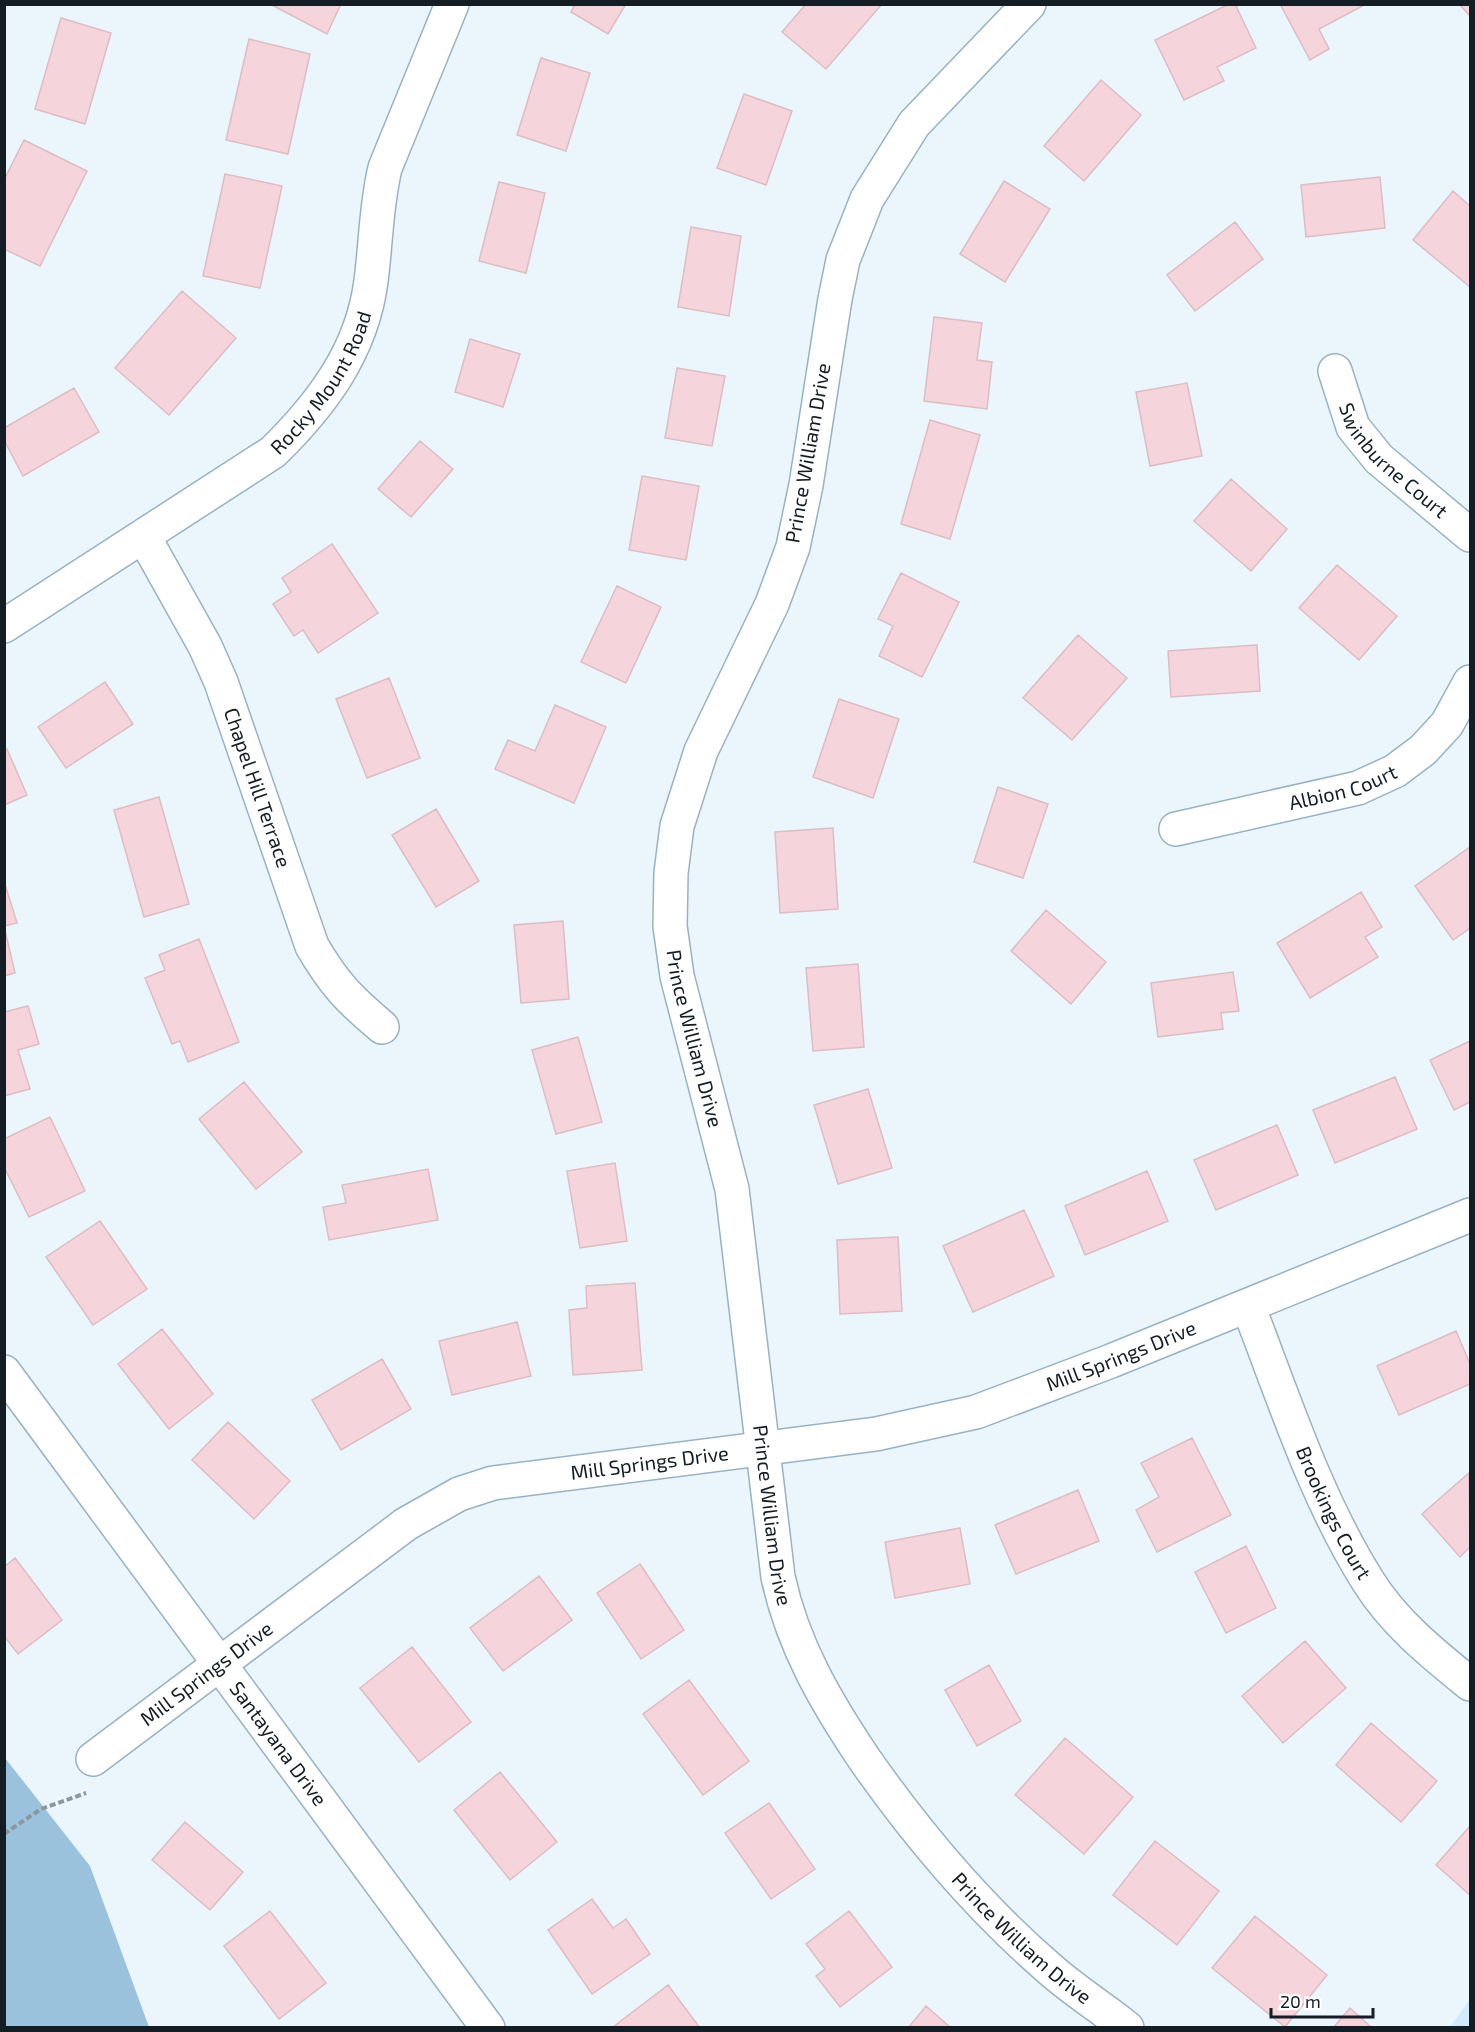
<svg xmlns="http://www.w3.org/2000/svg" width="1475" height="2032" font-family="'Exo 2',sans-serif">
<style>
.built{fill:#d0ebfd}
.forest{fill:#9bc2dc}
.building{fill:#f5d4db;stroke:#ddbdc3;stroke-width:1.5}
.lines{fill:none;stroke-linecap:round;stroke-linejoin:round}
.minor-casing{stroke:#99b2c3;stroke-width:36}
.path{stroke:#8c969d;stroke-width:4;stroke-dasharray:6 3;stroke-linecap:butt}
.minor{stroke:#fff;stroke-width:33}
.labels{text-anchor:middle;stroke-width:4.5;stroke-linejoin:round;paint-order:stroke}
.street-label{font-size:20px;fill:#141d24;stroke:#fff}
</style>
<rect width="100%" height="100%" fill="#ebf5fc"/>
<!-- built -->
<path class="built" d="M1470 1999V2027H1450Z"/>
<!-- forest -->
<path class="forest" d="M5 1758 90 1866 149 2027H5Z"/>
<!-- building -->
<path class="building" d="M270 4H341L327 34Z
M575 4H626L608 34 571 12Z
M806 4H882L826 69 782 32Z
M1229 4H1235L1256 48 1217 67 1224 81 1184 100 1155 40Z
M1280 4H1366L1319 29 1329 49 1310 60Z
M1470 4V16L1460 5Z
M61 18 111 33 85 124 35 109Z
M249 39 310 54 288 154 226 140Z
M541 58 590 73 566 151 517 135Z
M1101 80 1141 115 1084 181 1044 146Z
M744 94 792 111 766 185 717 168Z
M24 140 87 171 40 266 4 249V180Z
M225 174 282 186 260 288 203 276Z
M1380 177 1385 228 1306 237 1301 185Z
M1004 181 1050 209 1005 282 960 254Z
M499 182 545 193 526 273 479 261Z
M1453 191 1470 206V287L1413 240Z
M1235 222 1263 259 1195 311 1167 275Z
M691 227 741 236 729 316 678 307Z
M182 291 236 338 169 415 115 368Z
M934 317 982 323 977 360 992 362 987 409 924 401Z
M470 339 520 354 503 407 455 392Z
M677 368 725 376 712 446 665 438Z
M1187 383 1202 456 1150 466 1136 392Z
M74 388 99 432 23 476 4 440V428Z
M930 420 980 435 950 539 901 524Z
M420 441 453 469 411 517 378 489Z
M642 476 699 486 686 560 629 550Z
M1231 479 1287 529 1251 571 1194 521Z
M332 544 378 613 318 653 303 630 294 636 273 604 291 592 282 578Z
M1337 565 1397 616 1359 660 1299 608Z
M901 573 959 602 922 677 879 656 893 626 878 619Z
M617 586 661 607 626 683 581 662Z
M1078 635 1127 678 1072 740 1023 698Z
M1257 645 1260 691 1171 697 1168 651Z
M389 678 420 758 367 778 336 699Z
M105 682 133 724 66 768 38 727Z
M839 699 899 719 873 798 813 777Z
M555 705 606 727 574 803 495 769 508 740 535 751Z
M7 749 27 795 4 805V751Z
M998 787 1048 804 1023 878 974 862Z
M159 797 189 904 144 917 114 810Z
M436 809 479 881 436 907 392 835Z
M833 828 838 909 780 913 775 832Z
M1470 847V928L1453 940 1415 886Z
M4 881 17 923 4 926Z
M1361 892 1382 927 1365 937 1378 957 1310 998 1277 943Z
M1046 910 1106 962 1071 1004 1011 951Z
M563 921 569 999 521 1003 514 925Z
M4 926 15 973 4 976Z
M199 939 239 1042 188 1062 180 1041 172 1044 145 978 165 970 159 955Z
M858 964 864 1047 813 1051 806 968Z
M1233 972 1239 1011 1221 1013 1223 1029 1158 1037 1151 983Z
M28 1006 39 1044 18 1050 30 1089 4 1096V1012Z
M578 1037 602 1122 556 1134 532 1050Z
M1470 1041V1102L1454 1110 1430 1060Z
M1395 1077 1417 1129 1335 1163 1313 1110Z
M244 1082 302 1152 256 1189 199 1119Z
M868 1089 892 1168 838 1184 814 1105Z
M50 1117 85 1191 29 1217 4 1167V1139Z
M1277 1125 1298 1175 1216 1210 1194 1160Z
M615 1163 627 1241 580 1248 567 1171Z
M428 1169 438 1220 329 1240 323 1207 346 1203 342 1185Z
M1147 1171 1168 1221 1085 1255 1065 1206Z
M1024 1210 1054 1276 973 1312 943 1246Z
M100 1221 147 1289 93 1325 46 1257Z
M898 1237 902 1311 840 1314 837 1240Z
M635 1283 642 1370 573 1375 569 1310 587 1308 586 1286Z
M517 1322 531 1376 452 1395 439 1341Z
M162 1329 213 1394 169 1429 118 1364Z
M1456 1331 1470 1364V1384L1399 1415 1377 1366Z
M382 1359 411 1409 341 1450 312 1400Z
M228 1422 290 1481 254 1519 192 1460Z
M1192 1438 1231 1515 1157 1552 1136 1510 1159 1497 1141 1463Z
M1469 1473 1470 1547 1460 1557 1422 1514Z
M1078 1490 1099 1541 1016 1574 995 1525Z
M960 1528 970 1584 895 1598 885 1542Z
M1246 1546 1276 1608 1226 1633 1195 1572Z
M15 1558 62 1620 18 1654 4 1636V1567Z
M640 1564 684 1630 641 1659 597 1593Z
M539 1576 572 1620 503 1671 470 1628Z
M1305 1641 1346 1688 1283 1743 1242 1696Z
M412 1647 471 1722 419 1762 360 1688Z
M989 1665 1021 1721 977 1746 945 1690Z
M689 1680 749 1761 703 1795 643 1714Z
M1371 1723 1437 1781 1401 1822 1336 1765Z
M1065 1738 1133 1797 1084 1854 1015 1795Z
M500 1772 557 1842 510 1880 454 1810Z
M769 1803 815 1869 771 1899 725 1833Z
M185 1822 243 1872 210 1910 152 1860Z
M1470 1826V1895L1436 1865Z
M1155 1841 1219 1891 1177 1945 1113 1895Z
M592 1899 613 1928 626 1919 650 1954 592 1994 548 1930Z
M270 1911 326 1983 279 2019 224 1946Z
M849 1911 892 1967 840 2007 816 1976 825 1969 806 1944Z
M1255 1916 1327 1975 1285 2027 1212 1968Z
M668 1985 700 2028 613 2027Z
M926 2006 951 2028H908Z
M1350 2008 1372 2028H1333Z"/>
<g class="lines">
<!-- minor casing -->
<g class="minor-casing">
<g id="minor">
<path id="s1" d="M1029 4 914 124 867 199 843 260 835 299 806 485 793 547 772 604 701 751 677 826 671 873 670 926 677 976 732 1189 778 1577C793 1646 826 1702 865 1760 919 1837 979 1908 1051 1970 1075 1991 1102 2008 1127 2028"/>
<path id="s2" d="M1335 371 1353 427 1379 459 1470 535"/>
<path id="s3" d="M144 537 205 646 221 682 312 946C334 984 349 999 382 1027"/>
<path id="s4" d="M4 626 273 452C322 404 362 351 371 281 376 243 376 205 385 168L452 4"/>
<path id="s5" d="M1176 829 1358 788 1395 771 1423 750 1447 724 1470 682"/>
<path id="s6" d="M1248 1306C1284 1398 1315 1497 1368 1581 1394 1623 1433 1654 1470 1684"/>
<path id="s7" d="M4 1372 488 2028"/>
<path id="s8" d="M93 1759 406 1524 459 1494 493 1483 876 1434 976 1412 1111 1361 1470 1215"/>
</g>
</g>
<!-- path -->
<path class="path" d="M4 1834 41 1809 86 1793"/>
<!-- minor -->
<use href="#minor" class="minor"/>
</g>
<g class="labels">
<!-- street labels -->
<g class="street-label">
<text dy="7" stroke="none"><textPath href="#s4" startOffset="406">Rocky Mount Road</textPath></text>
<text transform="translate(808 453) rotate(-80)" y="7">Prince William Drive</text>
<text dy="7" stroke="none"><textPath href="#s2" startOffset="110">Swinburne Court</textPath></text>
<text dy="7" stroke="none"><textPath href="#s5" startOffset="172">Albion Court</textPath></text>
<text dy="7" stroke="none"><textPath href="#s3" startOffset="276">Chapel Hill Terrace</textPath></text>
<text dy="7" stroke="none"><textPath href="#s1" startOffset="1130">Prince William Drive</textPath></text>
<text dy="7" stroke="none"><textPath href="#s8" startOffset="1132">Mill Springs Drive</textPath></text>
<text dy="7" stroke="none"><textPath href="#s8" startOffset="646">Mill Springs Drive</textPath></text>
<text dy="7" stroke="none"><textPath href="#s6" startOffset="224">Brookings Court</textPath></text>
<text dy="7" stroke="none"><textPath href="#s1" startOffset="1614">Prince William Drive</textPath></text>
<text dy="7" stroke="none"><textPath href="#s8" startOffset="142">Mill Springs Drive</textPath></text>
<text dy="7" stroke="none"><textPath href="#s7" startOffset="462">Santayana Drive</textPath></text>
<text dy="7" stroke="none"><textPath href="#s1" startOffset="2118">Prince William Drive</textPath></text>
</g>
</g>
<!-- border -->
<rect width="1475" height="2032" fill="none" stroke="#141d24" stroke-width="12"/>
<!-- scale -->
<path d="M1271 2008v9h102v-9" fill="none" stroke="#141d24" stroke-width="3"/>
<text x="1280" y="2008" font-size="18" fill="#141d24" stroke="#ffffff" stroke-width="4.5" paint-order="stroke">20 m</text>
</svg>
